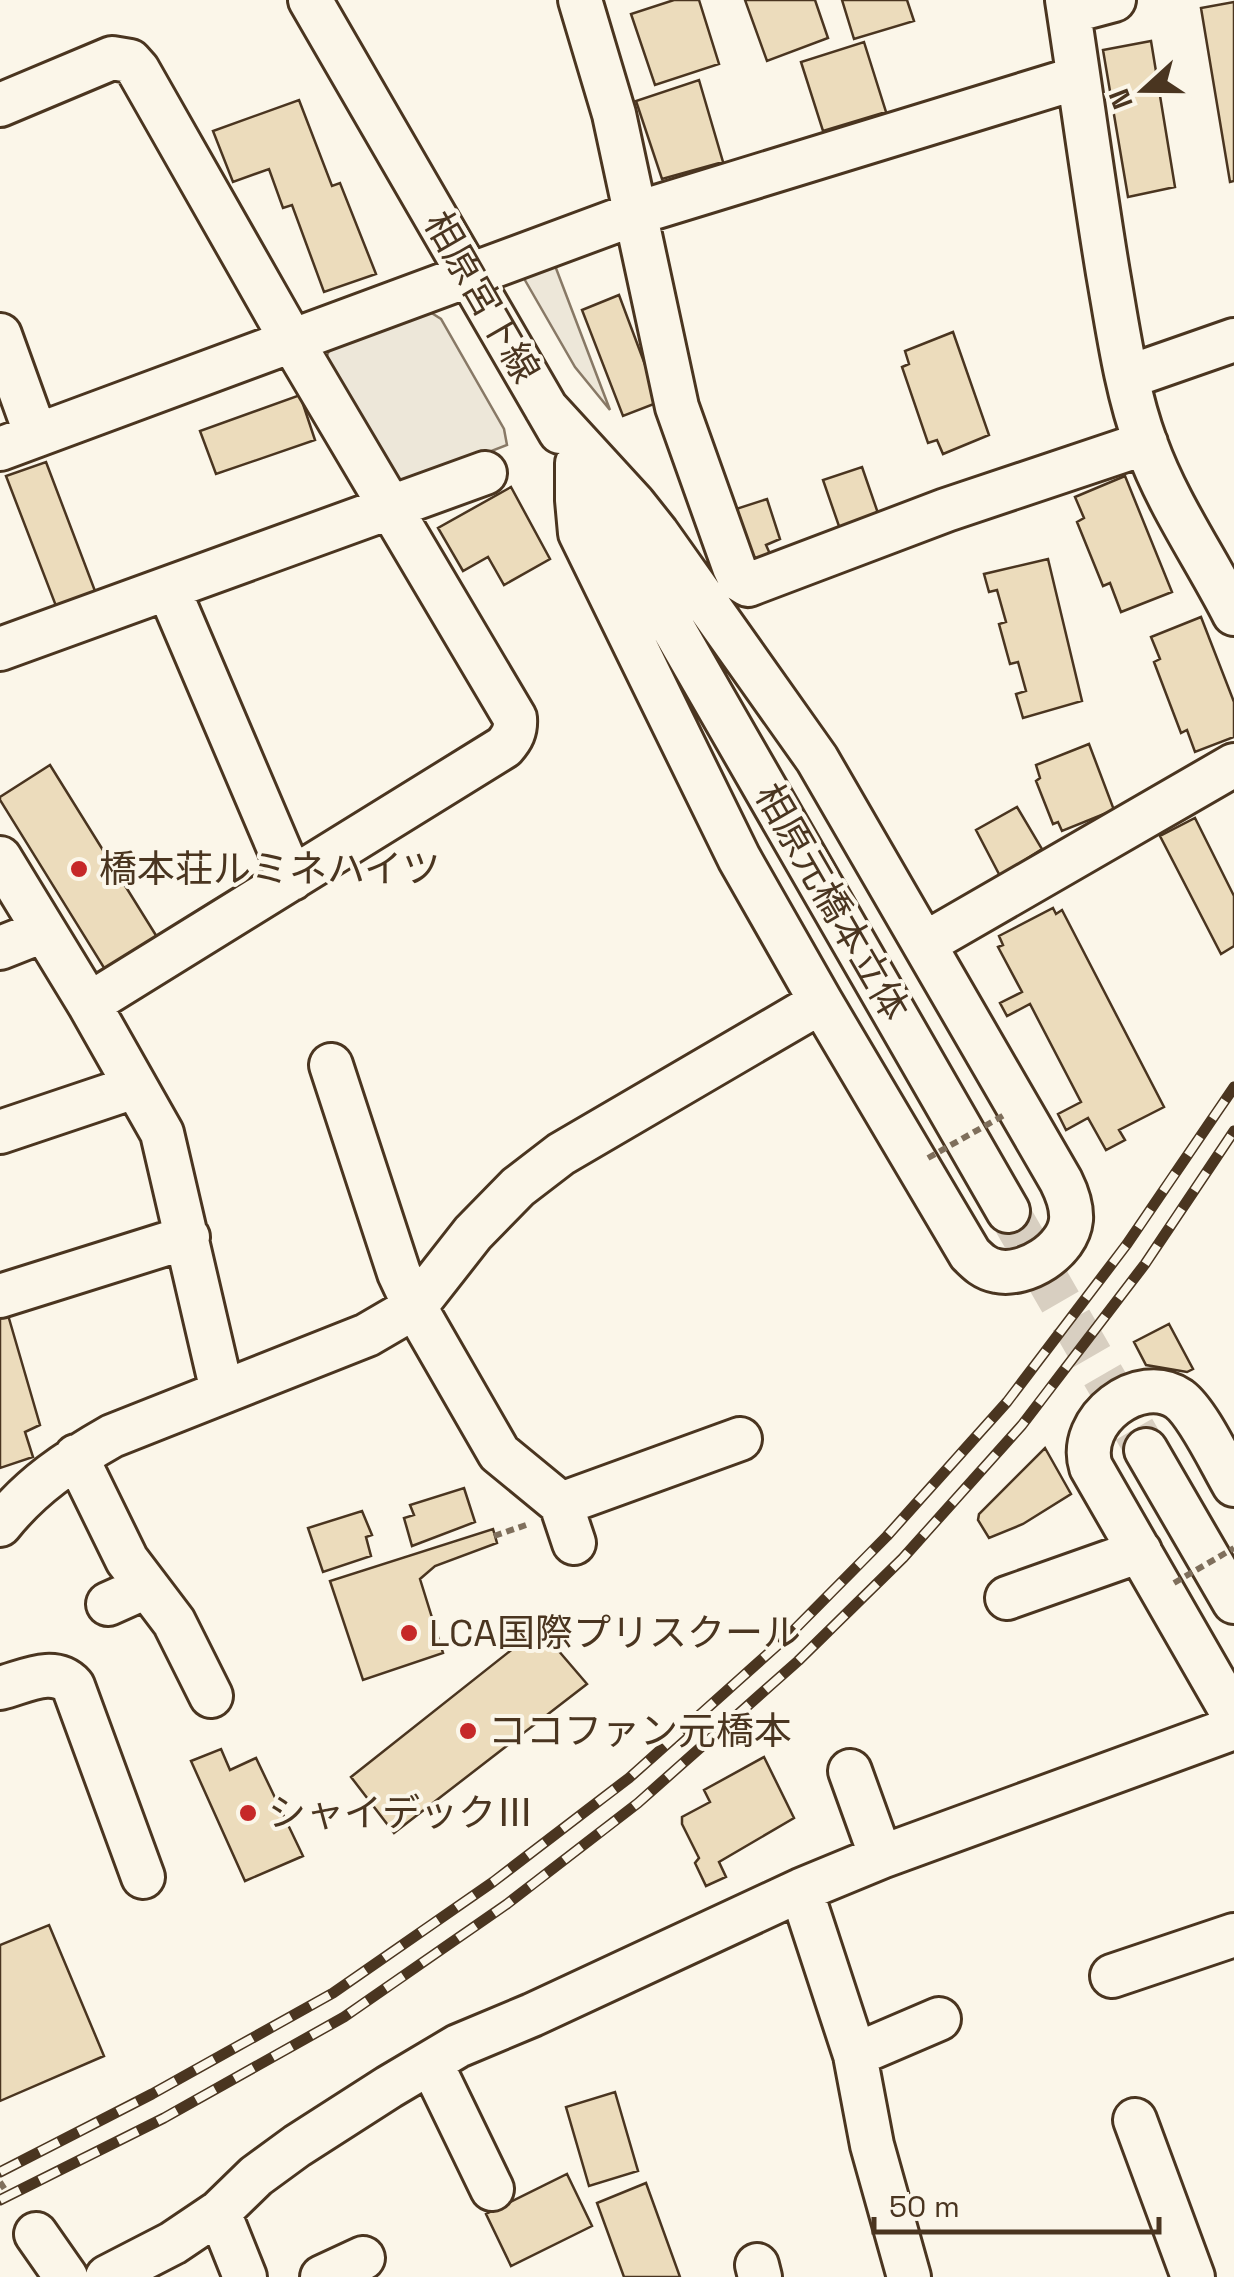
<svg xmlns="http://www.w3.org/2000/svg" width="1234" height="2277" font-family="'Space Grotesk','Noto Sans JP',sans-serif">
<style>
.parking{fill:#ede7d9;stroke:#887966;stroke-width:2.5}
.building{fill:#ecdcbc;stroke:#4a3520;stroke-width:2.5}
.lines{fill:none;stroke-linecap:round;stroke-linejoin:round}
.minor-tunnel{stroke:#d8cfc1;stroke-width:42;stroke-dasharray:42 21;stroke-linecap:butt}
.minor-casing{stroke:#4a3520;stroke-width:48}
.path{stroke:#7f6f5c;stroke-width:6;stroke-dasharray:8 5;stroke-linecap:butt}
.minor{stroke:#fbf6e9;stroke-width:42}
.rail-casing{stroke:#4a3520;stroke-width:11}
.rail{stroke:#fbf6e9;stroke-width:8;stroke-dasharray:22;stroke-linecap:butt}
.path-bridge{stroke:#7f6f5c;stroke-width:6;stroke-dasharray:8 5;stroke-linecap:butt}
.poi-dot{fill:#c62828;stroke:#fbf6e9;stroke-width:4}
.labels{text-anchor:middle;stroke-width:8;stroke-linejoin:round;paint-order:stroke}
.street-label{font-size:38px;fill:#4a3520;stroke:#fbf6e9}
.poi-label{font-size:38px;fill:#4a3520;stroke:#fbf6e9;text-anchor:start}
</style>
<rect width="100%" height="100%" fill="#fbf6e9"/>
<!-- parking -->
<path class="parking" d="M554 263 610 410 575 367 522 275Z
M430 312 441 319 504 429 507 445 404 485 393 481 324 363 330 348Z"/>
<!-- building -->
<path class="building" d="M674 0H699L719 64 655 85 631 14Z
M745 0H815L828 38 767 61Z
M842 0H907L914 21 854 39Z
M1234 2V181L1230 182 1201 8Z
M1151 41 1175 187 1128 197 1103 50Z
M864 42 886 112 823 131 801 62Z
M699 80 723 162 662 179 636 101Z
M299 100 332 186 340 183 376 274 324 292 292 205 283 208 269 169 233 182 213 131Z
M619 295 659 402 623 416 582 310Z
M953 332 989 435 943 454 937 440 928 443 902 367 909 364 905 351Z
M300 395 315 440 216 474 200 431Z
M46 462 95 591 56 606 6 476Z
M862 467 880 519 841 532 823 480Z
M1125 476 1172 592 1121 612 1110 583 1103 586 1077 522 1084 518 1075 497Z
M511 487 550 559 504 585 488 557 463 571 438 528Z
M767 499 780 539 766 545 770 554 751 561 733 510Z
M1048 559 1082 701 1023 718 1016 694 1026 691 1018 662 1010 664 999 624 1006 622 997 590 989 592 984 574Z
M1201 617 1234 702V737L1195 752 1187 730 1181 733 1154 662 1160 659 1151 637Z
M1089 744 1114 810 1062 831 1058 822 1053 824 1036 781 1040 778 1036 765Z
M50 765 157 937 106 971 0 800V797Z
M1017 807 1042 849 1000 876 976 830Z
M1195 818 1234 896V946L1221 954 1160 836Z
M1053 908 1056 914 1062 910 1164 1107 1119 1130 1125 1140 1106 1150 1088 1118 1066 1130 1058 1114 1081 1102 1030 1004 1007 1016 1000 1003 1022 992 998 947 1003 945 999 936Z
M8 1315 40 1425 25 1432 33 1457 0 1468V1317Z
M1169 1324 1193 1369 1187 1372 1146 1365 1134 1342Z
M1045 1448 1071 1494 1023 1524 989 1538 978 1520 979 1514Z
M464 1488 475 1522 412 1546 404 1518 414 1515 410 1505Z
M362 1511 372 1535 366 1537 371 1556 323 1572 308 1528Z
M493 1529 497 1543 435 1566 420 1579 443 1653 363 1680 330 1581Z
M539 1628 587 1684 394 1833 351 1777Z
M221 1749 230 1770 256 1758 303 1856 245 1881 191 1761Z
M764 1757 794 1818 719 1862 726 1877 706 1886 695 1863 699 1858 682 1824V1817L710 1802 704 1790Z
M49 1925 104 2056 0 2101V1945Z
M615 2092 638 2171 589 2186 566 2107Z
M567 2174 592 2226 511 2266 486 2214Z
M646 2183 680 2277H624L597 2203Z"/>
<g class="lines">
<!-- minor-tunnel -->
<path class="minor-tunnel" d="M1008 1211 1146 1450"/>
<!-- minor casing -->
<g class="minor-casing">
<path id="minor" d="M310 0 560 432
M580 0 614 114 677 407 734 567 740 580 748 585 946 510 1146 443
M1067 0C1081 91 1093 182 1108 273 1118 330 1126 390 1146 444 1168 505 1205 557 1234 614
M1069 12 1114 0
M0 105 112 58 130 61 138 70 292 341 515 718C516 731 512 738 504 747L89 1004
M0 335 36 435
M1128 377 1234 340
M546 408 634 504 657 533 817 759 1061 1181C1067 1193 1072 1207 1071 1220 1068 1251 1025 1277 997 1271 985 1269 978 1262 970 1254L821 1002 739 858 580 533 577 500V463
M0 449 637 213 1077 78
M591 485 1008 1211
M168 588 292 879
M0 649 485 473
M0 858 89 1004 162 1133 222 1391
M924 944 1234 765
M0 948 43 931
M331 1065 399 1273 415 1307 499 1453 561 1504 740 1439
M0 1132 134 1087
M0 1296 188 1237
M1146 1450 1234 1602
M76 1456 127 1560 174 1622 211 1696
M1234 1485C1221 1463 1198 1413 1179 1399 1140 1372 1076 1420 1091 1467L1234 1716
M561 1504 574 1543
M0 1525C31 1486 68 1461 112 1436L367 1335 415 1307 473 1233 518 1187 561 1154 821 1002
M1007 1598 1140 1551
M108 1604 146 1587
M0 1688C24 1682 54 1665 73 1686L143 1877
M850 1771 881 1857
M801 1890 855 2055 872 2145 909 2277
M1112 1976 1234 1935
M855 2055 939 2019
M431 2063 492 2189
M1135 2120 1193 2277
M219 2212 245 2277
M36 2234 66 2277
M757 2265 760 2277
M107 2277 173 2243 219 2212 256 2176 297 2146 389 2087 458 2046 532 2015 801 1890 881 1857 1234 1728
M322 2277 363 2258"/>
</g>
<!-- path -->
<path class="path" d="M494 1536 526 1525
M0 2182 13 2202"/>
<!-- minor -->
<use href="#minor" class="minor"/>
<!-- rail casing -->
<g class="rail-casing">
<path id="rail" d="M0 2172 152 2094 333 1993 493 1882 629 1778 789 1635 887 1536 1007 1402 1127 1244 1234 1087
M0 2200 164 2118 344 2017 507 1904 638 1803 798 1661 903 1558 1022 1425 1145 1264 1234 1131"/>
</g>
<!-- rail -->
<use href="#rail" class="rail"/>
<!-- path-bridge -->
<path class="path-bridge" d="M928 1158 1006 1114
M1174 1583 1234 1548"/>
</g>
<!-- markers -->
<g class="poi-dot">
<circle cx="79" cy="869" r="10"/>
<circle cx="409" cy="1633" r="10"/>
<circle cx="468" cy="1731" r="10"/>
<circle cx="248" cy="1813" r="10"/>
</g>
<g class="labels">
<!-- street labels -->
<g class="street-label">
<text transform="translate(482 297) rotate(60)" y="13">相原宮下線</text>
<text transform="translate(832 902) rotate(60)" y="13">相原元橋本立体</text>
</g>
<!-- poi labels -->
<g class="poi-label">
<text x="99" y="882">橋本荘ルミネハイツ</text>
<text x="429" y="1646">LCA国際プリスクール</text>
<text x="488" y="1744">ココファン元橋本</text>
<text x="268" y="1826">シャイデックⅢ</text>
</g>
</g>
<!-- north arrow -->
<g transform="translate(1144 90) rotate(249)" stroke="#fbf6e9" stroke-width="8" paint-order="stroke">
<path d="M0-8L18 38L0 25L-18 38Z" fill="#4a3520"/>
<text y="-15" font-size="28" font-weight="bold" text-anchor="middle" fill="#4a3520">N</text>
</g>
<!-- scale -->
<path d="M874 2217v15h285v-15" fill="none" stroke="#4a3520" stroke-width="5"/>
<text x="889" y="2217" font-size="30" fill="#4a3520" stroke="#fbf6e9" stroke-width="8" paint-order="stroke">50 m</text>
</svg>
